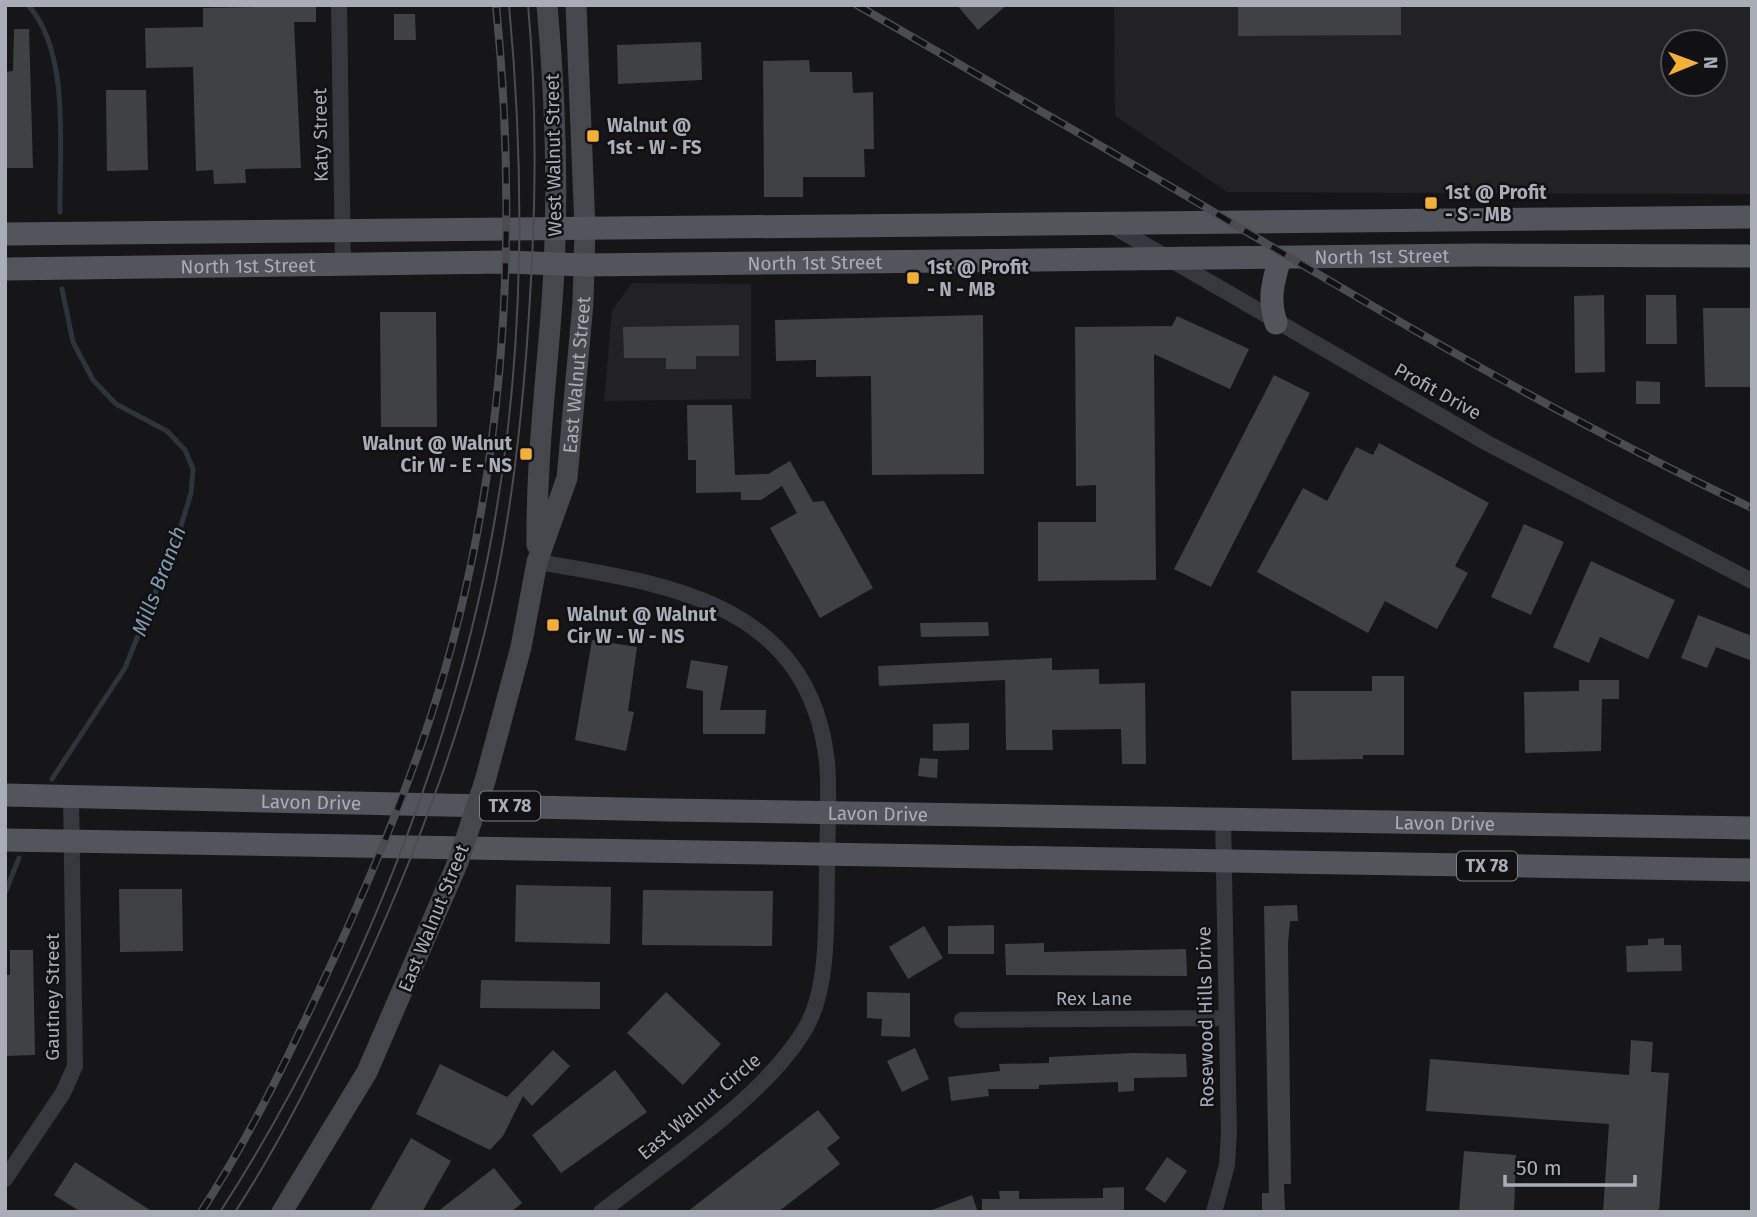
<svg xmlns="http://www.w3.org/2000/svg" width="1757" height="1217" font-family="'Fira Sans',sans-serif">
<style>
.built{fill:#222225;fill-rule:evenodd}
.lines{fill:none;stroke-linecap:round;stroke-linejoin:round}
.stream{stroke:#2c353c;stroke-width:5}
.building{fill:#404145}
.street{stroke:#37383d;stroke-width:16}
.secondary{stroke:#45474d;stroke-width:21}
.primary{stroke:#53555c;stroke-width:23}
.tram{stroke:#4a4c52;stroke-width:2}
.rail-casing{stroke:#4a4c52;stroke-width:8}
.rail{stroke:#111113;stroke-width:5;stroke-dasharray:16;stroke-linecap:butt}
.secondary-bridge{stroke:#45474d;stroke-width:21}
.poi-dot{fill:#f2b134;stroke:#111113;stroke-width:2.5}
.labels{text-anchor:middle;stroke-width:5;stroke-linejoin:round;paint-order:stroke}
.shield{fill:#111113;stroke:#7b7e86;stroke-width:2}
.shield-label{font-size:18px;font-weight:bold;fill:#a8adb8}
.poi-label{font-size:19px;font-weight:bold;fill:#a8adb8;stroke:#111113;text-anchor:start}
.street-label{font-size:19px;fill:#a8adb8;stroke:#111113}
.water-label{font-size:21px;font-style:italic;fill:#7f9bb3;stroke:#111113}
</style>
<rect width="100%" height="100%" fill="#161618"/>
<!-- built -->
<path class="built" d="M1114 5H1752V194L1227 192 1115 116ZM1673 42H1715V84H1673Z
M632 283 751 284V399L604 401 612 310Z"/>
<g class="lines">
<!-- stream -->
<path class="stream" d="M28 5C71 52 59 151 60 212
M52 779 125 668 178 536 191 493 193 469 185 450 167 431 116 404 93 380 73 342 62 289
M5 893 19 858"/>
</g>
<!-- building -->
<path class="building" d="M957 5H1007L978 30Z
M1238 5H1401V35L1238 36Z
M316 6V22H294L301 168 245 169 246 183 214 184 213 170 196 171 193 67 146 68 145 28 203 27V8Z
M394 14H415L416 40H394Z
M14 29H29L33 168H5V72L13 71Z
M701 42 702 80 618 84 617 45Z
M809 60 810 72H852L853 93 873 92 874 149H864L865 177H803V197H764L763 61Z
M106 90H146L148 170 107 171Z
M1604 295 1605 372 1575 373 1574 296Z
M1646 295H1676L1677 344H1646Z
M1703 308H1752V387H1705Z
M380 312H436L437 427H381Z
M983 315 984 474 872 475 871 376 816 377V360L776 361 775 320Z
M1177 316 1249 349 1230 389 1154 354 1156 580 1038 581V522H1096V485L1076 486 1075 327 1172 326Z
M739 325V356H696V369H666V358H624L623 327Z
M1274 375 1310 393 1211 587 1174 569Z
M1636 381 1660 382V404H1636Z
M687 405H732L735 475 768 474 790 461 813 502 824 501 873 588 820 618 770 528 797 513 782 486 761 500H741V492L696 493V460H688Z
M1379 443 1489 503 1455 566 1468 573 1437 629 1385 601 1368 633 1257 572 1303 488 1327 501 1356 447 1373 455Z
M1524 524 1564 542 1531 615 1491 597Z
M1591 561 1675 600 1648 659 1600 637 1589 663 1553 647Z
M1698 615 1752 636V661L1716 647 1707 668 1681 658Z
M988 622 989 636 921 637 920 623Z
M592 640 637 647 628 711 634 712 626 751 575 740Z
M1052 658V670L1099 669V684L1145 683 1146 764H1122L1121 729 1052 730 1053 750H1006L1005 680 879 686 878 666Z
M691 660 728 666 720 710H766L765 734H703V691L686 688Z
M1372 676H1404V755H1363V759L1292 760 1291 691H1372Z
M1579 680H1619V699H1602L1601 751 1525 753 1524 692 1579 691Z
M969 723V750L933 751V724Z
M920 758 938 759 937 778 918 776Z
M516 885 611 887 610 944 515 942Z
M119 889H182L183 951 120 952Z
M643 890 773 891 772 946 642 945Z
M1297 905 1298 921H1290L1288 944 1291 1184H1284L1285 1212H1262V1193H1269L1264 906Z
M994 925V954H948V926Z
M924 926 943 958 908 979 889 947Z
M1664 938V945H1681L1682 971 1627 972 1626 946 1648 945V939Z
M1044 943V952L1186 949 1187 976 1006 975 1005 944Z
M10 950H33L35 1055 5 1056V975H10Z
M481 980 600 982V1009L480 1008Z
M666 992 721 1044 683 1085 627 1033Z
M867 992 910 993V1037L881 1036 882 1019 867 1018Z
M1631 1040 1653 1042 1651 1072 1669 1073 1659 1212H1603L1609 1124 1426 1111 1430 1059 1629 1075Z
M915 1048 929 1079 902 1092 887 1061Z
M553 1050 570 1066 532 1106 523 1096 503 1136 490 1150 416 1114 440 1064 507 1097Z
M1133 1053 1186 1054 1187 1077 1134 1078V1091L1118 1092V1082L1039 1085V1089H988L989 1096 951 1101 948 1077 1000 1071 999 1064 1049 1063V1057Z
M615 1070 647 1112 561 1173 532 1135Z
M818 1110 840 1138 827 1148 840 1164 778 1212H687Z
M411 1138 451 1161 422 1212H369Z
M1464 1151 1516 1155 1514 1212H1459Z
M1167 1157 1187 1171 1165 1203 1145 1189Z
M75 1162 103 1180 153 1212H81L54 1195Z
M494 1168 522 1203 511 1212H437Z
M1124 1187V1212H982V1199H1000L999 1191H1019V1199L1103 1198V1188Z
M972 1195 978 1212H932V1210Z"/>
<g class="lines">
<!-- street -->
<path class="street" d="M339 5 343 264
M1111 225 1487 443 1752 581
M537 562C668 584 809 602 827 762 830 796 827 833 827 868 826 915 830 988 805 1029 765 1097 665 1162 601 1212
M962 1020 1227 1018
M5 1179 63 1093 75 1066 71 796
M1214 1212 1227 1165 1229 1133 1223 819"/>
<!-- secondary -->
<g class="secondary">
<path d="M537 545C536 464 546 384 552 302 559 203 556 104 547 5"/>
<path id="s1" d="M485 781 521 647 537 562 567 478 583 303 585 228 576 5"/>
<path d="M282 1212 367 1072 458 862"/>
</g>
<!-- primary -->
<g class="primary">
<path d="M5 234 1752 217"/>
<path id="s2" d="M5 269 505 262 584 265 1477 255 1752 256"/>
<path d="M1276 323C1268 298 1273 282 1280 258"/>
<path id="s3" d="M5 795 668 810 1752 828"/>
<path d="M5 840 1752 870"/>
</g>
<!-- tram -->
<path class="tram" d="M220 1212C341 1025 445 774 488 556 524 376 526 187 509 5
M235 1212C280 1143 317 1068 352 993 416 855 474 706 501 556 517 470 525 384 530 297 536 201 537 102 528 5"/>
<!-- rail casing -->
<g class="rail-casing">
<path id="rail" d="M857 5C982 78 1108 149 1232 223 1401 324 1573 424 1752 508
M201 1212C253 1132 294 1045 334 958 369 881 402 803 429 722 504 493 520 244 496 5"/>
</g>
<!-- rail -->
<use href="#rail" class="rail"/>
<!-- secondary-bridge -->
<path class="secondary-bridge" d="M458 862 485 781"/>
</g>
<!-- markers -->
<g class="poi-dot">
<rect x="586" y="129" width="14" height="14" rx="3.5"/>
<rect x="1424" y="196" width="14" height="14" rx="3.5"/>
<rect x="906" y="271" width="14" height="14" rx="3.5"/>
<rect x="519" y="447" width="14" height="14" rx="3.5"/>
<rect x="546" y="618" width="14" height="14" rx="3.5"/>
</g>
<g class="labels">
<!-- shield labels -->
<g class="shield">
<rect x="480" y="791.5" width="60" height="29" rx="5"/>
<rect x="1457" y="851.5" width="60" height="29" rx="5"/>
</g>
<g class="shield-label">
<text x="510" y="812">TX 78</text>
<text x="1487" y="872">TX 78</text>
</g>
<!-- poi labels -->
<g class="poi-label">
<text x="607" y="132">Walnut @<tspan x="607" dy="22">1st - W - FS</tspan></text>
<text x="1445" y="199">1st @ Profit<tspan x="1445" dy="22">- S - MB</tspan></text>
<text x="927" y="274">1st @ Profit<tspan x="927" dy="22">- N - MB</tspan></text>
<text x="512" y="450" text-anchor="end">Walnut @ Walnut<tspan x="512" dy="22">Cir W - E - NS</tspan></text>
<text x="567" y="621">Walnut @ Walnut<tspan x="567" dy="22">Cir W - W - NS</tspan></text>
</g>
<!-- street labels -->
<g class="street-label">
<text transform="translate(320 135) rotate(-91)" y="7">Katy Street</text>
<text transform="translate(553 155) rotate(-91)" y="7">West Walnut Street</text>
<text dy="7" stroke="none"><textPath href="#s2" startOffset="1377">North 1st Street</textPath></text>
<text dy="7" stroke="none"><textPath href="#s2" startOffset="810">North 1st Street</textPath></text>
<text dy="7" stroke="none"><textPath href="#s2" startOffset="243">North 1st Street</textPath></text>
<text dy="7" stroke="none"><textPath href="#s1" startOffset="418">East Walnut Street</textPath></text>
<text transform="translate(1438 391) rotate(29)" y="7">Profit Drive</text>
<text dy="7" stroke="none"><textPath href="#s3" startOffset="306">Lavon Drive</textPath></text>
<text dy="7" stroke="none"><textPath href="#s3" startOffset="873">Lavon Drive</textPath></text>
<text dy="7" stroke="none"><textPath href="#s3" startOffset="1440">Lavon Drive</textPath></text>
<text transform="translate(433 918) rotate(-68)" y="7">East Walnut Street</text>
<text transform="translate(52 997) rotate(-90)" y="7">Gautney Street</text>
<text x="1094" y="1005">Rex Lane</text>
<text transform="translate(1205 1017) rotate(-91)" y="7">Rosewood Hills Drive</text>
<text transform="translate(699 1106) rotate(-40)" y="7">East Walnut Circle</text>
</g>
<!-- water labels -->
<g class="water-label">
<text transform="translate(159 581) rotate(-69)" y="7">Mills Branch</text>
</g>
</g>
<!-- border -->
<rect width="1757" height="1217" fill="none" stroke="#a8adb8" stroke-width="14"/>
<!-- north arrow -->
<g transform="translate(1694 63) rotate(89)"><circle r="33" fill="#111113" stroke="#4d4f55" stroke-width="2"/>
<path d="M0-5L12 26L0 18L-12 26Z" fill="#f2b134"/>
<text y="-10" font-size="19" font-weight="bold" text-anchor="middle" fill="#a8adb8">N</text>
</g>
<!-- scale -->
<path d="M1505 1175v10h130v-10" fill="none" stroke="#a8adb8" stroke-width="3.5"/>
<text x="1516" y="1175" font-size="21" fill="#a8adb8" stroke="#111113" stroke-width="5" paint-order="stroke">50 m</text>
</svg>
